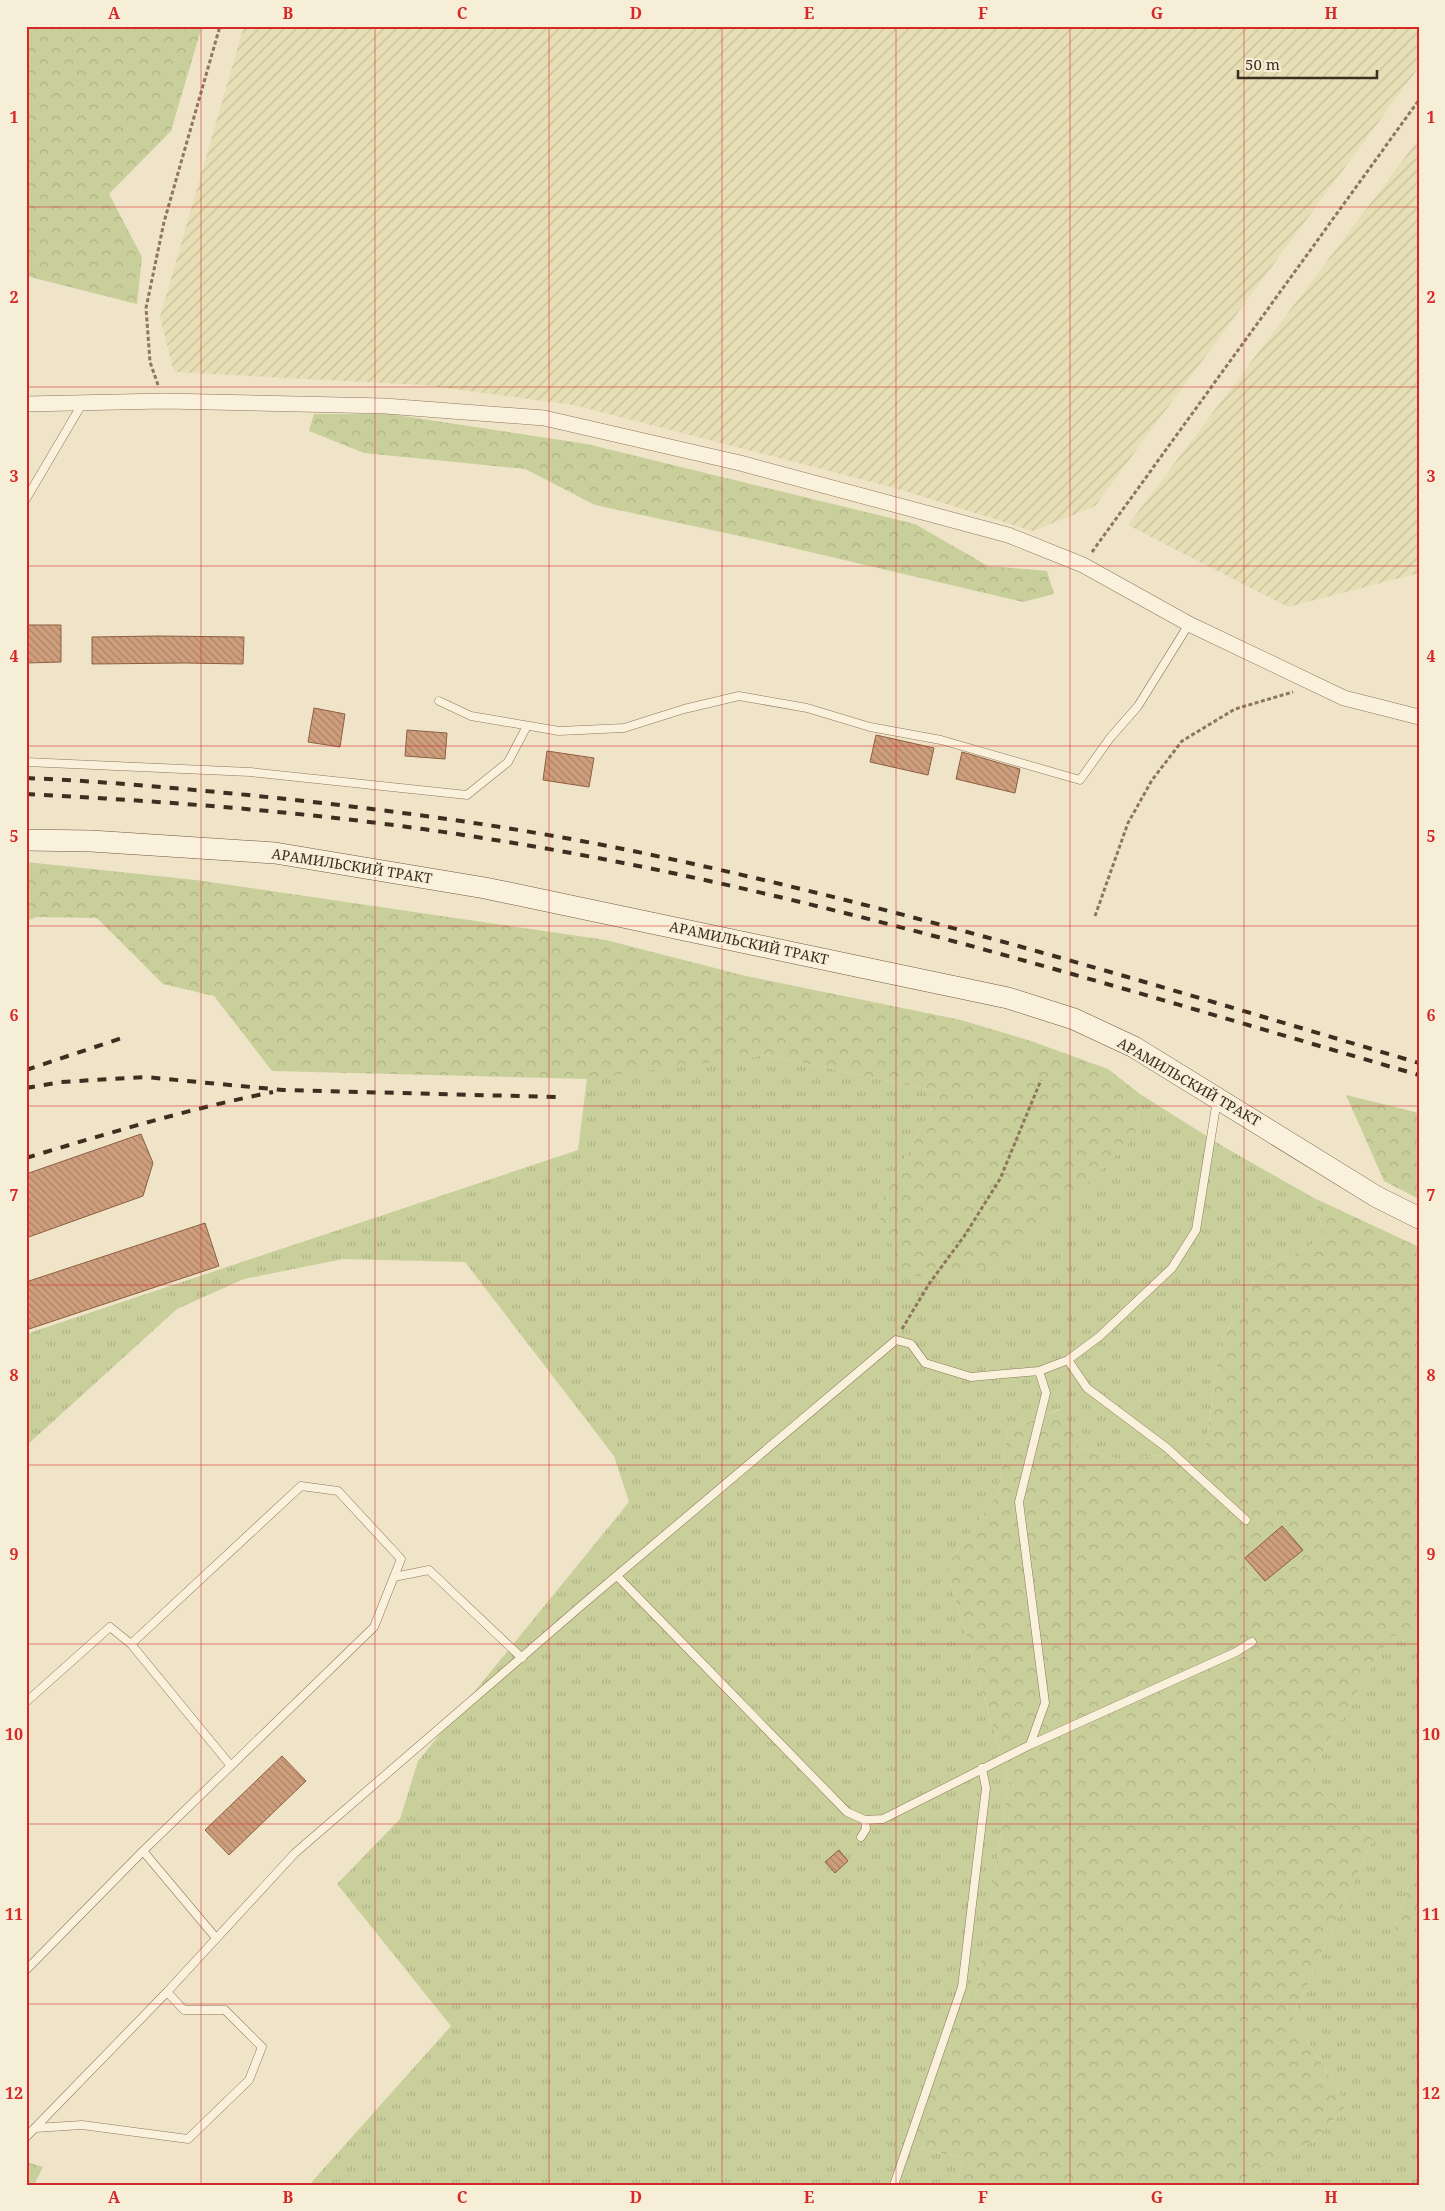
<svg xmlns="http://www.w3.org/2000/svg" width="1445" height="2211" font-family="'Noto Serif',serif">
<style>
.farmland{fill:url(#farmland-furrows)}
.grass{fill:url(#grass-tufts)}
.forest{fill:url(#forest-crowns)}
.building{fill:url(#building-back-hatch);stroke:#8d5f41}
.lines{fill:none;stroke-linecap:round;stroke-linejoin:round}
.lane-casing{stroke:#8d765c;stroke-width:9}
.street-casing{stroke:#8d765c;stroke-width:16}
.secondary-casing{stroke:#6f573f;stroke-width:22}
.path{stroke:#8d765c;stroke-width:3;stroke-dasharray:4 2.5;stroke-linecap:butt}
.lane{stroke:#faf1dc;stroke-width:8}
.street{stroke:#faf1dc;stroke-width:15}
.secondary{stroke:#faf1dc;stroke-width:21}
.rail{stroke:#3d2e20;stroke-width:4;stroke-dasharray:9 9;stroke-linecap:butt}
.grid{fill:none;stroke:#d62828;stroke-width:1;stroke-opacity:0.55}
.labels{text-anchor:middle;stroke-width:4;stroke-linejoin:round;paint-order:stroke}
.street-label{font-size:14px;fill:#3d2e20;stroke:#f7eed8}
.neatline{fill:none;stroke:#d62828;stroke-width:2}
.grid-label{font-size:16px;text-anchor:middle;font-weight:bold;fill:#d62828}
</style>
<defs>
<pattern id="farmland-furrows" width="10" height="10" patternUnits="userSpaceOnUse" patternTransform="scale(1.25)"><rect width="10" height="10" fill="#e6deb5"/><path d="M-1 1l2-2M0 10L10 0M9 11l2-2" fill="none" stroke="#c6bf9b"/></pattern>
<pattern id="grass-tufts" width="24" height="20" patternUnits="userSpaceOnUse" patternTransform="scale(1.25)"><rect width="24" height="20" fill="#c9cf9b"/><path d="M3 7l-1-3M5 7V3M7 7l1-3M15 17l-1-3M17 17v-4M19 17l1-3" fill="none" stroke="#aeb285"/></pattern>
<pattern id="forest-crowns" width="20" height="18" patternUnits="userSpaceOnUse" patternTransform="scale(1.25)"><rect width="20" height="18" fill="#c9cf9b"/><path d="M2 6a3 3 0 1 1 6 0M12 15a3 3 0 1 1 6 0" fill="none" stroke="#aeb285"/></pattern>
<pattern id="building-back-hatch" width="6" height="6" patternUnits="userSpaceOnUse" patternTransform="scale(1.25)"><rect width="6" height="6" fill="#cf9f7d"/><path d="M-1 5l2 2M0 0l6 6M5-1l2 2" fill="none" stroke="#a98266"/></pattern>
</defs>
<rect width="100%" height="100%" fill="#f0e4c8"/>
<!-- farmland -->
<path class="farmland" d="M244 26H1419V67L1095 506 1033 531 895 488 574 405 423 385 174 372 160 317Z
M1419 139V573L1288 607 1128 525Z"/>
<!-- grass -->
<path class="grass" d="M765 1055 941 1092 876 1210 1137 1135 1140 1094 1224 1147 1314 1198 1325 1238 1260 1270 1220 1344 1205 1451 1119 1459 1079 1448 1062 1408 1008 1430 998 1493 946 1567 1009 1782 975 2002 898 2144 964 2158 956 2185H309L451 2026 337 1884 400 1819 418 1761 629 1502 614 1456 465 1262 343 1259 244 1279 177 1309 26 1446V1334L578 1150 587 1078Z
M1419 1634V1856L1394 1929 1419 1943V2185H1233L1312 2142 1347 2105 1293 2017 1373 1839 1307 1779 1390 1635Z"/>
<!-- forest -->
<path class="forest" d="M26 26H202L171 131 109 194 142 257 137 304 26 276Z
M314 414H390L587 444 915 524 988 566 1047 571 1054 594 1023 602 763 541 595 505 525 469 364 453 309 431Z
M26 862 196 880 606 940 746 976 961 1020 1031 1041 1108 1069 1140 1094 1137 1135 1045 1226 981 1271 906 1277 876 1210 941 1092 765 1055 587 1079 272 1071 214 996 163 984 97 918 37 917 26 921Z
M1346 1095 1419 1113V1199L1384 1181Z
M1314 1198 1419 1247V1634L1390 1636 1307 1779 1373 1839 1293 2017 1347 2105 1312 2142 1233 2185H956L964 2158 898 2144 949 2007 975 2002 1009 1782 946 1567 998 1493 1008 1430 1063 1408 1079 1448 1119 1459 1205 1451 1220 1344 1260 1270 1325 1238Z
M1419 1856V1943L1394 1929Z
M26 2162 43 2167 34 2185H26Z"/>
<!-- building -->
<path class="building" d="M26 625H61V662L26 663Z
M158 636 244 637 243 664 185 663 92 664V637Z
M314 708 345 714 340 747 308 742Z
M407 730 447 733 445 759 405 756Z
M876 735 934 748 928 775 870 762Z
M547 751 594 758 589 787 543 780Z
M962 752 1020 769 1015 793 956 779Z
M141 1134 153 1163 143 1196 26 1238V1174Z
M205 1223 219 1266 26 1330V1282Z
M1282 1526 1303 1550 1265 1581 1245 1558Z
M282 1756 306 1781 229 1855 205 1830Z
M839 1850 848 1861 835 1873 825 1862Z"/>
<g class="lines">
<!-- lane casing -->
<g class="lane-casing">
<path id="lane" d="M26 499 82 404
M439 701 471 716 559 731 624 728 684 709 739 696 807 708 870 727 941 740 1080 780 1110 738 1138 706 1189 624
M26 762 250 772 467 795 508 762 527 726
M1068 1360 1087 1388 1167 1448 1246 1520
M617 1576 847 1812 865 1820 883 1819 1030 1745 1236 1652 1252 1642
M394 1577 429 1570 522 1658
M131 1644 231 1766
M26 1702 110 1627 131 1644 301 1486 338 1491 401 1559 374 1627 143 1851 26 1970
M1030 1745 1045 1703 1019 1502 1046 1393 1039 1371
M861 1837 866 1829 865 1820
M143 1851 216 1938
M35 2128 82 2125 188 2139 249 2080 262 2047 225 2010H184L167 1992
M26 2137 167 1992 295 1853 582 1605 896 1340 911 1344 925 1363 971 1377 1039 1371 1068 1360 1100 1336 1172 1268 1196 1230 1217 1100
M894 2185 962 1987 986 1788 982 1768"/>
</g>
<!-- street casing -->
<g class="street-casing">
<path id="street" d="M26 404 164 401 385 406 544 418 740 463 1008 535 1083 565 1189 624 1344 698 1419 717"/>
</g>
<!-- secondary casing -->
<g class="secondary-casing">
<path id="secondary" d="M26 840 91 841 275 853 485 888 1008 998 1074 1019 1134 1047 1377 1197 1419 1218"/>
</g>
<!-- path -->
<path class="path" d="M158 385 150 362 146 308 164 222 220 26
M1092 552 1419 100
M1095 916 1128 823 1152 780 1182 741 1235 709 1293 692
M902 1329 929 1284 965 1235 1000 1179 1041 1080"/>
<!-- lane -->
<use href="#lane" class="lane"/>
<!-- street -->
<use href="#street" class="street"/>
<!-- secondary -->
<use href="#secondary" class="secondary"/>
<!-- rail -->
<path class="rail" d="M26 778C100 781 174 788 248 795 374 808 499 824 623 849 893 904 1155 985 1419 1063
M26 794C181 802 336 814 489 839 806 889 1112 986 1419 1075
M26 1070 125 1037
M26 1088 61 1082 145 1077 283 1090 556 1097
M26 1158C109 1133 188 1109 273 1092"/>
</g>
<!-- grid -->
<path class="grid" d="M201 26V2185M375 26V2185M549 26V2185M722 26V2185M896 26V2185M1070 26V2185M1244 26V2185M26 207H1419M26 387H1419M26 566H1419M26 746H1419M26 926H1419M26 1106H1419M26 1285H1419M26 1465H1419M26 1644H1419M26 1824H1419M26 2004H1419"/>
<g class="labels">
<!-- street labels -->
<g class="street-label">
<text transform="translate(352 866) rotate(9)" y="5">АРАМИЛЬСКИЙ ТРАКТ</text>
<text transform="translate(749 943) rotate(12)" y="5">АРАМИЛЬСКИЙ ТРАКТ</text>
<text transform="translate(1189 1082) rotate(30)" y="5">АРАМИЛЬСКИЙ ТРАКТ</text>
</g>
</g>
<!-- border -->
<rect width="1445" height="2211" fill="none" stroke="#f7eed8" stroke-width="55"/>
<!-- scale -->
<path d="M1238 70v8h139v-8" fill="none" stroke="#3d2e20" stroke-width="2.5"/>
<text x="1245" y="70" font-size="15" fill="#3d2e20" stroke="#f7eed8" stroke-width="4" paint-order="stroke">50 m</text>
<rect x="28" y="28" width="1390" height="2156" class="neatline"/>
<g class="grid-label">
<text x="114" y="19">A</text>
<text x="288" y="19">B</text>
<text x="462" y="19">C</text>
<text x="636" y="19">D</text>
<text x="809" y="19">E</text>
<text x="983" y="19">F</text>
<text x="1157" y="19">G</text>
<text x="1331" y="19">H</text>
<text x="14" y="123">1</text>
<text x="1431" y="123">1</text>
<text x="14" y="303">2</text>
<text x="1431" y="303">2</text>
<text x="14" y="482">3</text>
<text x="1431" y="482">3</text>
<text x="14" y="662">4</text>
<text x="1431" y="662">4</text>
<text x="14" y="842">5</text>
<text x="1431" y="842">5</text>
<text x="14" y="1021">6</text>
<text x="1431" y="1021">6</text>
<text x="14" y="1201">7</text>
<text x="1431" y="1201">7</text>
<text x="14" y="1381">8</text>
<text x="1431" y="1381">8</text>
<text x="14" y="1560">9</text>
<text x="1431" y="1560">9</text>
<text x="14" y="1740">10</text>
<text x="1431" y="1740">10</text>
<text x="14" y="1920">11</text>
<text x="1431" y="1920">11</text>
<text x="14" y="2099">12</text>
<text x="1431" y="2099">12</text>
<text x="114" y="2203">A</text>
<text x="288" y="2203">B</text>
<text x="462" y="2203">C</text>
<text x="636" y="2203">D</text>
<text x="809" y="2203">E</text>
<text x="983" y="2203">F</text>
<text x="1157" y="2203">G</text>
<text x="1331" y="2203">H</text>
</g>
</svg>
